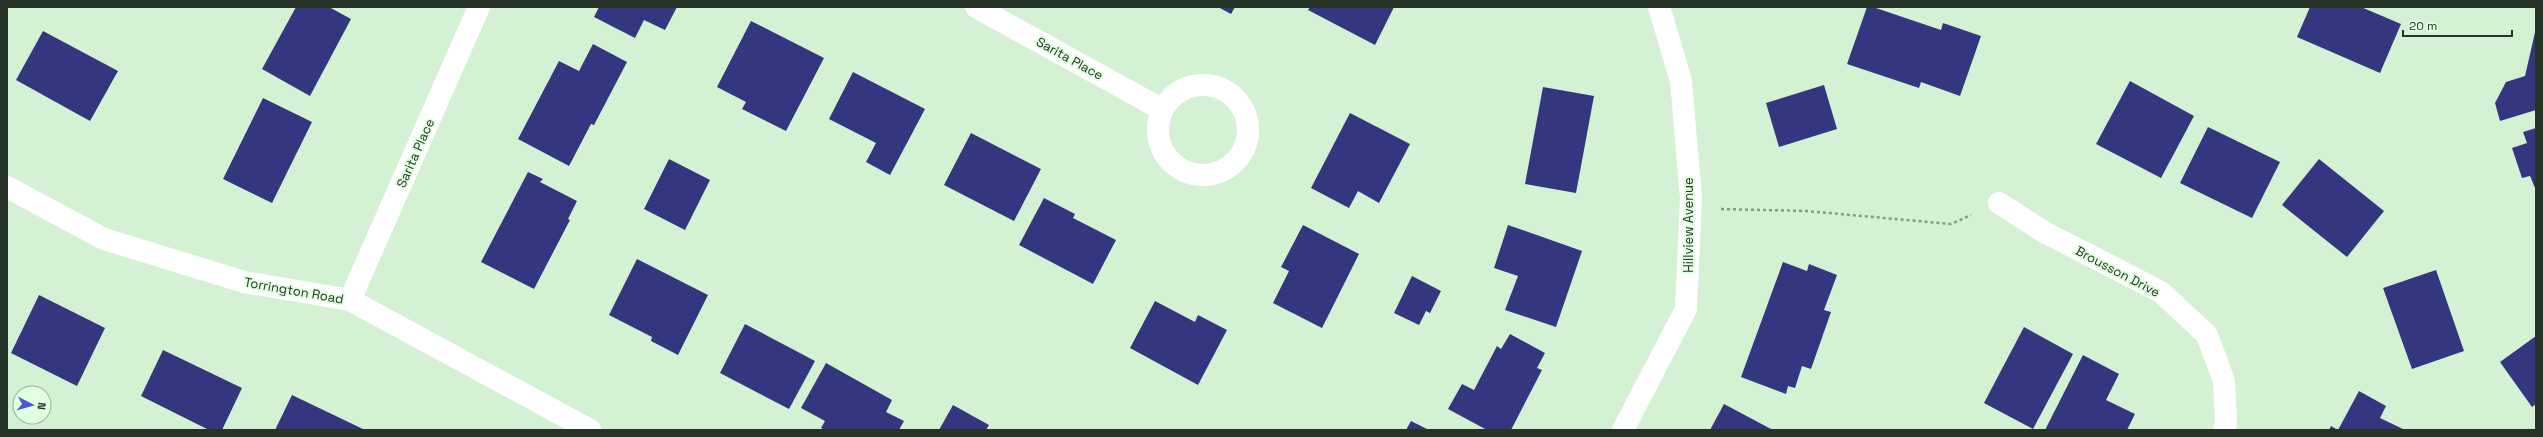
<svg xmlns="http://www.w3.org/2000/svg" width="2543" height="437" font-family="'Space Grotesk',sans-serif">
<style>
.building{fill:#34377f}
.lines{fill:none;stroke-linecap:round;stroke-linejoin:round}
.path{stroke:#859a85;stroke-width:2.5;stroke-dasharray:3 3;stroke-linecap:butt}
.street{stroke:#fff;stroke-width:22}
.labels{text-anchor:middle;stroke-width:4;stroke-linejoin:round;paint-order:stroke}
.street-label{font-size:13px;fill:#283328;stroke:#e1ffe1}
</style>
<rect width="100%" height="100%" fill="#d4f1d4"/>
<!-- building -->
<path class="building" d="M296 7H329L351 19 310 96 262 69Z
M599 7H677L665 30 644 20 635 38 594 17Z
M1218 7H1235L1231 14Z
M1310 7H1394L1375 45 1308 10Z
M1867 7H1873L1941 30 1943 23 1981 36 1960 96 1921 82 1919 88 1847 64Z
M2310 7H2361L2401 24 2380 73 2297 37Z
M751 21 824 58 786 131 742 109 746 102 717 87Z
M2536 28V110L2500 121 2495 103 2506 82 2525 76Z
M43 31 118 71 90 121 16 80Z
M593 44 627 62 594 125 591 124 569 166 518 139 559 61 579 71Z
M853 72 925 109 890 175 866 162 876 143 829 119Z
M2130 81 2194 116 2161 178 2096 144Z
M1824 85 1837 129 1779 147 1766 103Z
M1543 87 1594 96 1576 193 1525 184Z
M263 98 312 122 272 203 223 179Z
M1350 113 1410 144 1379 203 1358 191 1349 208 1311 188Z
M2208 127 2280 162 2252 218 2180 183Z
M2536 128V187L2535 188 2530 176 2522 178 2512 148 2527 143 2523 132Z
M971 133 1041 169 1014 221 944 185Z
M669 159 710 180 685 230 644 209Z
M2319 159 2384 211 2347 257 2282 205Z
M528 172 543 179 540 182 577 201 568 219 570 220 534 289 481 262Z
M1044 198 1075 214 1073 218 1116 240 1093 284 1019 245Z
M1303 225 1359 254 1322 328 1273 303 1289 271 1281 267Z
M1508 225 1582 251 1556 327 1505 310 1518 276 1494 268Z
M637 259 708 295 678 355 651 341 652 337 609 315Z
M1783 262 1807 271 1809 264 1837 275 1824 310 1831 312 1811 369 1802 366 1795 388 1788 386 1786 394 1741 377Z
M2436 270 2464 351 2412 369 2383 288Z
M1412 276 1441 291 1430 313 1426 311 1419 325 1394 313Z
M39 295 105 328 77 386 11 353Z
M1155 301 1195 322 1198 315 1227 330 1198 385 1130 348Z
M745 324 815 361 789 409 720 373Z
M2024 327 2073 354 2033 429 1984 403Z
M1510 334 1545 353 1537 368 1542 370 1511 430H1487L1448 409 1462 384 1474 390 1497 346 1501 349Z
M2536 336V404L2532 407 2500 362Z
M163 350 242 388 222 430H209L141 396Z
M2083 355 2119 374 2106 400 2135 414 2127 430H2045Z
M826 363 892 400 886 412 904 421 899 430H825L821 428 825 421 801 408Z
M2359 391 2386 406 2380 418 2405 430H2329L2331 426 2338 430Z
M292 395 365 430H275Z
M1724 404 1771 429 1770 430H1710Z
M953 405 989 425 986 430H939Z
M1411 421 1429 430H1406Z"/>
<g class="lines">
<!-- path -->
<path class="path" d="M1721 209 1806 211 1951 224 1971 215"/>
<!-- street -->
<path class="street" d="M976 7 1163 110
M1158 130a45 45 0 1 1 90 0a45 45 0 1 1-90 0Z
M7 187 104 239 244 282 350 300 590 430
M1999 203 2044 232 2161 292 2207 335 2224 381 2226 423 2224 430
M350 300 479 7
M1623 430 1686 309 1691 198 1681 81 1659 7"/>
</g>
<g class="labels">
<!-- street labels -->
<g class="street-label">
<text transform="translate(1070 58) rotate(29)" y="5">Sarita Place</text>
<text transform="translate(415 153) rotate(-66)" y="5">Sarita Place</text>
<text transform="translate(1688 225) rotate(-90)" y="5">Hillview Avenue</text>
<text transform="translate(2118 271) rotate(28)" y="5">Brousson Drive</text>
<text transform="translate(294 290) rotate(10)" y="5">Torrington Road</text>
</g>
</g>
<!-- border -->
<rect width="2543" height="437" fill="none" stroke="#283328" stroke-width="16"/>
<!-- north arrow -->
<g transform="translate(32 405) rotate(96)"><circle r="19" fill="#e1ffe1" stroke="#97ad97"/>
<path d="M0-3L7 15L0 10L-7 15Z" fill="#5355cc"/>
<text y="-6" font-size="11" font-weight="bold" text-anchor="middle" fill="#283328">N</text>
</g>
<!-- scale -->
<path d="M2403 30v6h109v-6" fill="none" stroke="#283328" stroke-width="2"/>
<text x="2409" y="30" font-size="12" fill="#283328" stroke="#e1ffe1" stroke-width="3" paint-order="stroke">20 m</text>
</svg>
